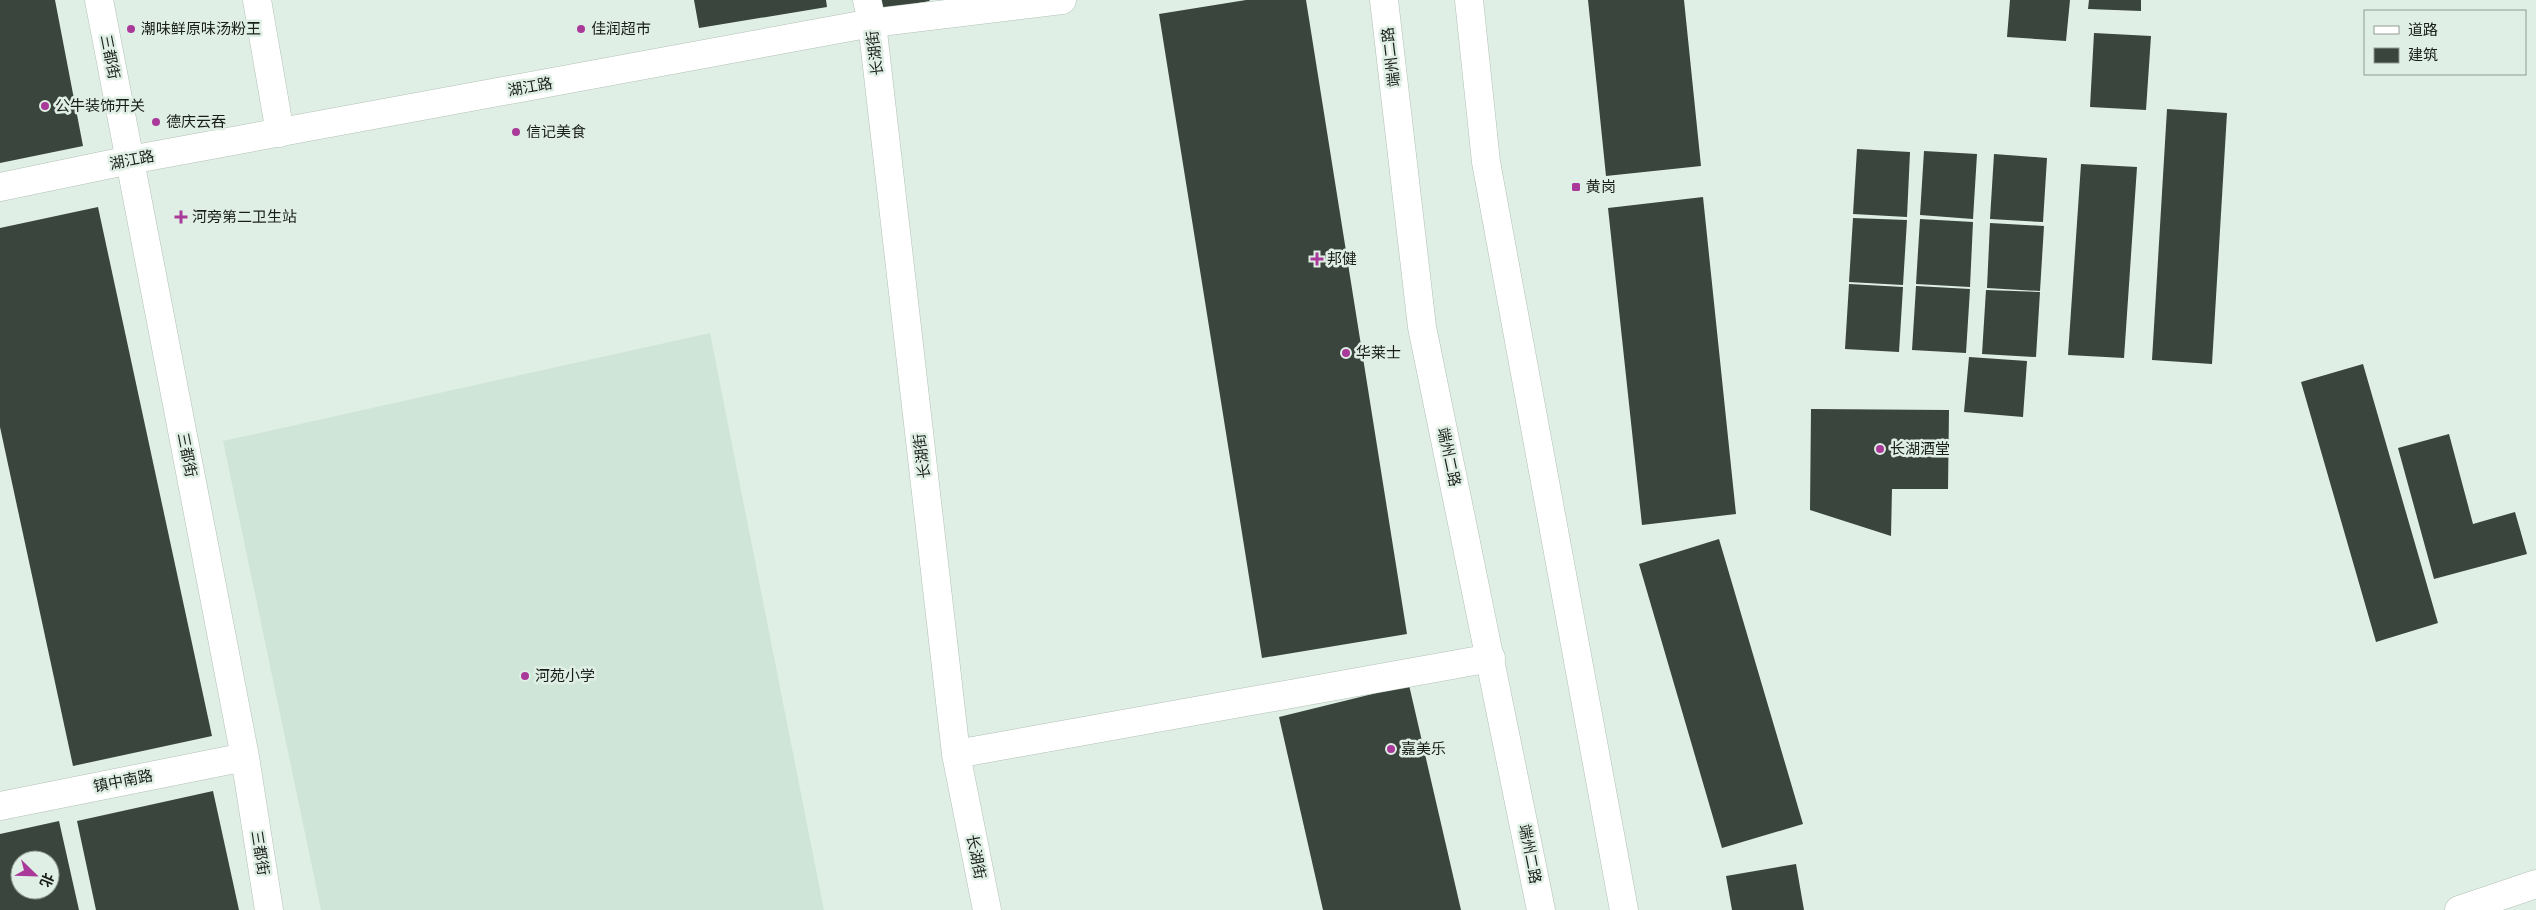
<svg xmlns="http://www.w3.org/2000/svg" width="2536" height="910" font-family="'Titillium Web','Noto Sans SC',sans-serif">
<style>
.built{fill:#cfe5d7}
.building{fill:#39453d;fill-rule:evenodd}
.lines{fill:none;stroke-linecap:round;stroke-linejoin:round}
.minor-casing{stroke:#b2c0b7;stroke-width:29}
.major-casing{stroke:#b2c0b7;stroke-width:29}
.minor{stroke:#fff;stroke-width:28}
.major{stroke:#fff;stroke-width:28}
.poi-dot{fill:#a93a99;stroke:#e0efe5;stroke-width:2}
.labels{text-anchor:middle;stroke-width:5;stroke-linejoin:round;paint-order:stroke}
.poi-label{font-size:15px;fill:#191e1b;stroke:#e0efe5;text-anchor:start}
.street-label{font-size:15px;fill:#191e1b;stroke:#e0efe5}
</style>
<rect width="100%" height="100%" fill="#e0efe5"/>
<!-- built -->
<path class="built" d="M710 333 824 910H321L223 441Z"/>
<!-- building -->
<path class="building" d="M0 0H55L83 146 0 163Z
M694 0H826L827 7 699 28Z
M876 0H929L930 1 878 10Z
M1246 0H1306L1407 634 1262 658 1159 14Z
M1588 0H1684L1701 166 1606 176Z
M2010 0H2070L2066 41 2007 37Z
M2089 0H2141V11L2088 9Z
M2094 33 2151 36 2146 110 2090 107Z
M2167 109 2227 113 2212 364 2152 360Z
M1857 149 1910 152 1907 217 1853 214Z
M1924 151 1977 154 1973 219 1920 215Z
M1994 154 2047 158 2043 222 1990 219Z
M2081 164 2137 167 2124 358 2068 355Z
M1703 197 1736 514 1642 525 1608 208Z
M98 207 212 736 73 766 0 427V228Z
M1853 218 1907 220 1903 285 1849 282Z
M1920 219 1973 222 1970 287 1916 284Z
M1990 223 2044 226 2040 291 1987 288Z
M1849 284 1903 287 1899 352 1845 349Z
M1916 286 1970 289 1966 353 1912 350Z
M1986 290 2040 292 2036 357 1982 354Z
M1969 357 2027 361 2023 417 1964 412Z
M2363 364 2438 623 2376 642 2301 382Z
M1811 409 1949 410 1948 489H1892L1891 536 1810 510Z
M2449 434 2473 524 2515 512 2527 554 2434 579 2398 448Z
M1719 539 1803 824 1722 848 1639 564Z
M1409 685 1461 910H1323L1279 717Z
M213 791 239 910H96L77 821Z
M59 821 79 910H0V834ZM20 860H50V890H20Z
M1796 864 1804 910H1732L1726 876Z"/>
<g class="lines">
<!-- minor casing -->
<g class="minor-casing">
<path id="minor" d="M99 0 245 757 269 910
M257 0 280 133
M867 0 872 23 956 754 987 910
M0 187 130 160 872 23 1062 0
M956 754 1491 658
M0 806 245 757
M2459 910 2536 884"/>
</g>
<!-- major casing -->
<g class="major-casing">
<path id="major" d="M1384 0 1422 327 1541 910
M1469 0 1486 162 1624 910"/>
</g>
<!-- minor -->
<use href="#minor" class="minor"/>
<!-- major -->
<use href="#major" class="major"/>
</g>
<!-- markers -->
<g class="poi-dot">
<circle cx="131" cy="29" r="5"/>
<circle cx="581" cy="29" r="5"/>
<circle cx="45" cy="106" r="5"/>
<circle cx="156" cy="122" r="5"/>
<circle cx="516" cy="132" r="5"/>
<rect x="1571" y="182" width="10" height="10" rx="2.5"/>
<path d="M178.5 209.5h5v5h5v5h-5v5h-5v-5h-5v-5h5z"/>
<path d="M1314.5 251.5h5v5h5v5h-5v5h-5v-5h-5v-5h5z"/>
<circle cx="1346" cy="353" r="5"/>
<circle cx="1880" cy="449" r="5"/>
<circle cx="525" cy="676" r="5"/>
<circle cx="1391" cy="749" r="5"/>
</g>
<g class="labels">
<!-- poi labels -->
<g class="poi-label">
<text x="141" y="34">潮味鲜原味汤粉王</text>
<text x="591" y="34">佳润超市</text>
<text x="55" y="111">公牛装饰开关</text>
<text x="166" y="127">德庆云吞</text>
<text x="526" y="137">信记美食</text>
<text x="1586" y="192">黄岗</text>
<text x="192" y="222">河旁第二卫生站</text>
<text x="1327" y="264">邦健</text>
<text x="1356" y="358">华莱士</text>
<text x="1890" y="454">长湖酒堂</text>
<text x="535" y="681">河苑小学</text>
<text x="1401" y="754">嘉美乐</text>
</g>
<!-- street labels -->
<g class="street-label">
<text transform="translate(875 53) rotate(-97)" y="5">长湖街</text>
<text transform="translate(110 57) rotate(79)" y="5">三都街</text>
<text transform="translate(1391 57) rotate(-97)" y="5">端州二路</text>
<text transform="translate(530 87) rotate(-10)" y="5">湖江路</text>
<text transform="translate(132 160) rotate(-11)" y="5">湖江路</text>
<text transform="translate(187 455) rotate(79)" y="5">三都街</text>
<text transform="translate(922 456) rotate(-97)" y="5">长湖街</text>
<text transform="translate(1449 457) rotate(78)" y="5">端州二路</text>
<text transform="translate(123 781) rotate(-11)" y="5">镇中南路</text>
<text transform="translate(260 853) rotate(81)" y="5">三都街</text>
<text transform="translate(1530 854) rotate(79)" y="5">端州二路</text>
<text transform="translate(976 857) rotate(79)" y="5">长湖街</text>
</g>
</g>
<!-- legend -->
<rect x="2364" y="10" width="162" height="65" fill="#e0efe5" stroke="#909b94"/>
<rect x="2374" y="26" width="25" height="8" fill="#ffffff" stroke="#909b94"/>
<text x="2408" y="35" font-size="15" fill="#191e1b">道路</text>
<rect x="2374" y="48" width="25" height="15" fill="#39453d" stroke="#909b94"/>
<text x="2408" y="60" font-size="15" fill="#191e1b">建筑</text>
<!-- north arrow -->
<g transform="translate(35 875) rotate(113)"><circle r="24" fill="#e0efe5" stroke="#909b94"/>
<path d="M0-4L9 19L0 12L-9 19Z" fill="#a93a99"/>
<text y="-8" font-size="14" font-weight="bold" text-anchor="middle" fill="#191e1b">北</text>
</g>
</svg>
